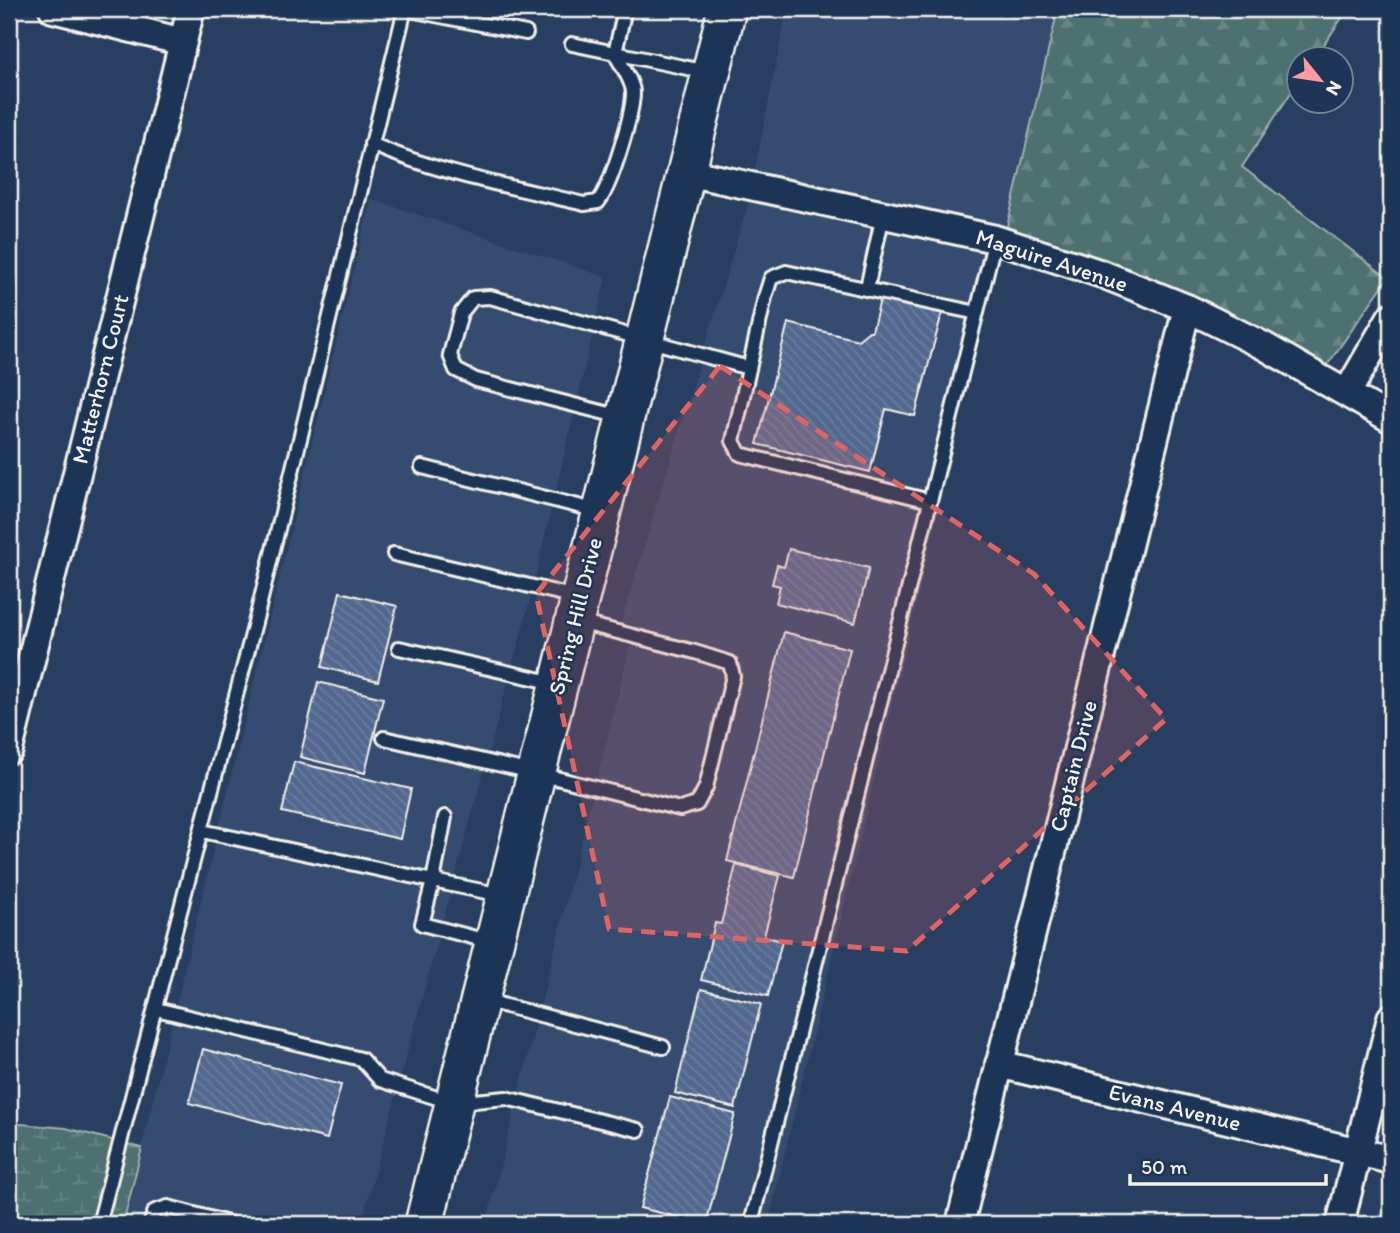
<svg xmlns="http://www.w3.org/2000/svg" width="1400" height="1233" font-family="Itim,sans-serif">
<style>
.built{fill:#354b70}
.forest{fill:url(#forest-firs);stroke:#a1b0ac;stroke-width:2}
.wetland{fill:url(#wetland-marsh);stroke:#a1b0ac;stroke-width:2}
.building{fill:url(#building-back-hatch);stroke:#f4f1e8;stroke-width:2}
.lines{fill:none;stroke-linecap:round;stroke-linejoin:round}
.lane-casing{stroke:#f4f1e8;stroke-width:18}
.street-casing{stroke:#f4f1e8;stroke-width:32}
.secondary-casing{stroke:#f4f1e8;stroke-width:42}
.lane{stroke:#1d3557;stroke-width:12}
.street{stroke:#1d3557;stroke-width:26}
.secondary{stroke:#1d3557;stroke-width:37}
.marked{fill:#df6462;fill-opacity:0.2;stroke:#df6462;stroke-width:5;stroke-dasharray:14 9;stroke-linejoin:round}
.labels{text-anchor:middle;stroke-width:5;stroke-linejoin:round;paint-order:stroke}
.street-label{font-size:23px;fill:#f4f1e8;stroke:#1d3557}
</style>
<defs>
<pattern id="forest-firs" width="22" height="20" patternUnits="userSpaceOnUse" patternTransform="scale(1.75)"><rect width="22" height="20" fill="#4e7070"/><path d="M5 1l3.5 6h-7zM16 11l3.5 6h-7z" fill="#688584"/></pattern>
<pattern id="wetland-marsh" width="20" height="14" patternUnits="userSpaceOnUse" patternTransform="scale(1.75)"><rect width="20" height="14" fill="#4e7070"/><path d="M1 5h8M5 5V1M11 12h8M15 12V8" fill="none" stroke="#688584"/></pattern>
<pattern id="building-back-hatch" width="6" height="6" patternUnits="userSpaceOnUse" patternTransform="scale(1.75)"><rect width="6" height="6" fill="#52688f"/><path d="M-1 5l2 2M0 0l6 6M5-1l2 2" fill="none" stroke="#6c7e9f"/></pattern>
</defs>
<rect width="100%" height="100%" fill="#283f62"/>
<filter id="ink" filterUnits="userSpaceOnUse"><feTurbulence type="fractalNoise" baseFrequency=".0143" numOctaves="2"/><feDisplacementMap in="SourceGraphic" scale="14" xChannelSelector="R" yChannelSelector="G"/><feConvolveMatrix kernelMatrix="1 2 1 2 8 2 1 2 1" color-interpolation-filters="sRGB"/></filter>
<g filter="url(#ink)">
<!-- built -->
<path class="built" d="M787 9H1058L768 1224H486L635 626 621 623 748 204Z
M371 199 606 277 529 604 361 1224H123Z"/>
<!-- forest -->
<path class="forest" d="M1058 9H1348L1314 59 1298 60V82L1242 167 1388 278 1316 381 1195 299 1002 248Z"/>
<!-- wetland -->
<path class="wetland" d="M9 1123 66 1128 142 1148 123 1224H9Z"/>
<!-- building -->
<path class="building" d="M881 296 942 313 915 416 886 409 870 472 757 444 788 323 858 340 869 331H872Z
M789 549 869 568 855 623 776 603 780 586 772 584 777 565 784 567Z
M340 592 397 606 378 681 322 667Z
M784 632 850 649 794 877 727 861Z
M318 682 383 698 365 773 300 757Z
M294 762 411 789 400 839 282 812Z
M736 865 780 876 764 936 782 941 768 996 701 980 715 923 721 924Z
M701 989 761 1004 735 1108 675 1093Z
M203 1049 341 1085 327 1139 189 1103Z
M670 1097 735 1114 706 1224 640 1208Z"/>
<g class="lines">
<!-- lane casing -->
<g class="lane-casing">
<path id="lane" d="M405 9 526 33
M625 9 615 53 707 72
M371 144C439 174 513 187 584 204L598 202C611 187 633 113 633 93 633 81 620 64 615 53L572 44
M867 288 883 215
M621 417 476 380 456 370 450 355 461 313 473 298 490 297 749 368
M422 467 598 511
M930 501 740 454 733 441 765 297 771 278 786 272 977 313
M394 554 576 597
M399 648 555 683
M384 738 536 773 680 809 697 804 706 787 733 676 730 663 695 652 579 622
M202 831 433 881 445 817
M491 942 422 924 433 881 501 895
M483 1000 663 1047
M156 1009 361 1059 380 1080 453 1103 506 1098 638 1130
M99 1224 258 611 405 9
M150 1224 155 1211 168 1207 232 1224
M751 1224 995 239"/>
</g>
<!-- street casing -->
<g class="street-casing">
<path id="street" d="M53 9 183 42
M686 172 995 239 1102 274 1187 308 1264 346 1391 419
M1347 393 1391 317
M9 750 191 9
M999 1064 1391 1160
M960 1224 1187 308
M1340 1224 1391 1018"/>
</g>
<!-- secondary casing -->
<g class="secondary-casing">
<path id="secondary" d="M424 1224 727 9"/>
</g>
<!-- lane -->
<use href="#lane" class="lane"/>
<!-- street -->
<use href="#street" class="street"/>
<!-- secondary -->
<use href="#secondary" class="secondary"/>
</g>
</g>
<!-- marked area -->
<path class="marked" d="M720 366 1034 574 1166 719 907 951 609 929 536 594Z"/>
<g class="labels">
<!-- street labels -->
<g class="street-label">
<text transform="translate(1052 260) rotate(18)" y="8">Maguire Avenue</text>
<text transform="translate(100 379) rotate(-76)" y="8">Matterhorn Court</text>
<text transform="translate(575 616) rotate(-76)" y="8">Spring Hill Drive</text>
<text transform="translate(1073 766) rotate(-76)" y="8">Captain Drive</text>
<text transform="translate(1175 1107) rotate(14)" y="8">Evans Avenue</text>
</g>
</g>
<!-- margin -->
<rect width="1400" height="1233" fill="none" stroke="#1d3557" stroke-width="35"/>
<rect x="18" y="18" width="1365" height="1198" fill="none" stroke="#f4f1e8" stroke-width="2.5" filter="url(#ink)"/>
<!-- north arrow -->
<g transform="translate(1320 80) rotate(120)"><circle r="33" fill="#1d3557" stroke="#738091" stroke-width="2"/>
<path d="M0-5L12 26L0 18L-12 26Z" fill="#ff9aa2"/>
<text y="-10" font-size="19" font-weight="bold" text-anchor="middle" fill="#f4f1e8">N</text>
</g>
<!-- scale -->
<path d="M1130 1174v10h196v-10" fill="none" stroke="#f4f1e8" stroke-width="3.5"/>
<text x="1141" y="1174" font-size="21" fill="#f4f1e8" stroke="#1d3557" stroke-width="5" paint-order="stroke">50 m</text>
</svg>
